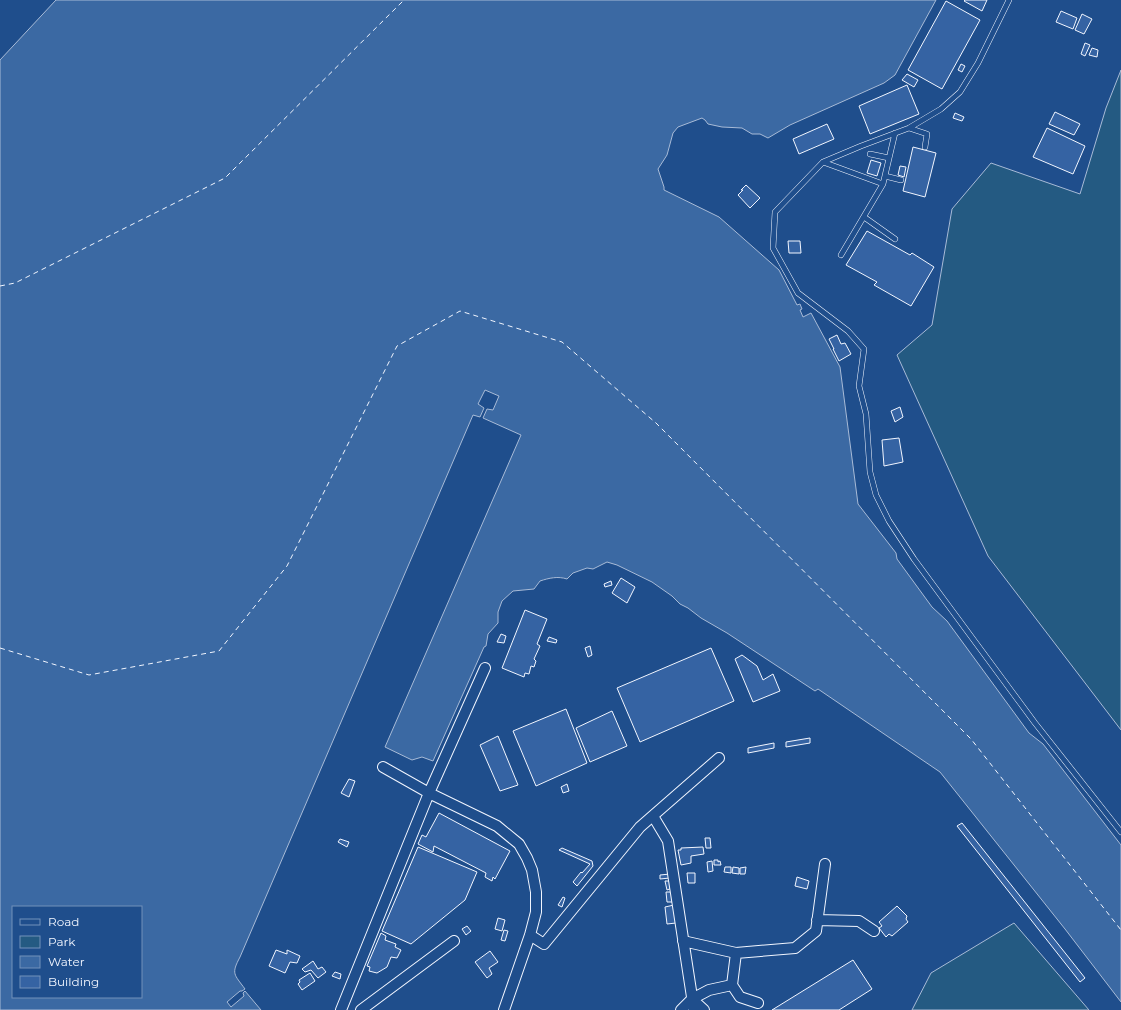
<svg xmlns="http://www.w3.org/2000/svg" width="1121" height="1010" font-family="Montserrat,sans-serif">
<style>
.green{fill:#245a82;stroke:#a8bbd7}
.water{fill:#3b69a3;stroke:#a8bbd7;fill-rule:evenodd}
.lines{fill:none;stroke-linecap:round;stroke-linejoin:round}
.ferry{stroke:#f2f6ff;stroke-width:1;stroke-dasharray:5 4;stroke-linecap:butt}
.building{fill:#3563a3;stroke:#f2f6ff}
.lane-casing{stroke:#f2f6ff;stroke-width:6}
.street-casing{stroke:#f2f6ff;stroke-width:12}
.lane{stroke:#1f4e8c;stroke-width:5}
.street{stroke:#1f4e8c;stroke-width:10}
</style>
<rect width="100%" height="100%" fill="#1f4e8c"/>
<!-- green -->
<path class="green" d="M1121 70V730L988 556 897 355 932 325 952 209 991 163 1080 194 1106 108Z
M1014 923 1089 1010H912L931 973Z"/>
<!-- water -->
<path class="water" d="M56 0H936L895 75 884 83 790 125 768 138 760 134H752L742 128 722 127 708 124 705 120 702 118 678 127 673 133 667 155 658 169 664 187V190L719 217 779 270 797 305 800 304 802 309 800 310 803 317 811 313 840 367 858 504 896 553 897 559 932 607 947 621 1029 733 1043 744 1121 845V1002L1065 929 940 772 818 689 815 691 727 633 701 618 688 608 680 604 672 596 652 582 617 565 607 562 593 569 587 568 573 573 567 579C558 576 549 578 540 581L534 589 513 591 502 601 498 612V623L488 634 486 646 484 647 433 761 422 757 412 760 385 747 521 435 483 418 487 409 493 410 499 396 485 390 478 404 484 408 480 417 473 415 240 957C231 974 234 974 245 989L242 991H240L227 1002 231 1007 244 996 243 993 245 991 261 1010H0V60ZM13 907H141V997H13Z"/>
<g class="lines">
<!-- ferry -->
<path class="ferry" d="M0 286 15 283 225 178 404 0
M0 648 89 675 219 651 287 566 397 346 460 311 562 342 656 423 971 739 1121 930"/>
</g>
<!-- building -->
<path class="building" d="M965 0H987L982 11 964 1Z
M946 1 980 20 942 89 908 70Z
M1061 11 1077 18 1073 29 1056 22Z
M1082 14 1092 19 1084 34 1075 30Z
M1085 43 1090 45 1085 56 1081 54Z
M1092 48 1098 50 1097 57 1089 55Z
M961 64 965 66 962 72 958 70Z
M907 74 918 80 914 87 902 80Z
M907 85 919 114 870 134 859 106Z
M1055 112 1080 124 1074 135 1049 124Z
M955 113 964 117 962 121 953 118Z
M827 124 834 139 799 154 793 139Z
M1047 128 1085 146 1073 174 1033 157Z
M913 147 936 153 925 197 903 191Z
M871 160 881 163 877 176 867 173Z
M900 166 906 167 904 177 898 175Z
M746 185 760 198 750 208 738 195 743 190H741Z
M867 231 910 255 912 253 934 267 911 306 874 285 877 282 846 265Z
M788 241H800L801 253H789Z
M837 335 841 344 845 343 851 354 839 361 833 349H834L829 339Z
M900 407 903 417 895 422 891 411Z
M899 438 903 462 884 466 882 440Z
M621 578 635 587 627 603 612 593Z
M611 581 612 585 605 587 604 584Z
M525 610 547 619 537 644 540 646 534 659 536 661 534 667 531 666 529 674 525 673 524 677 502 668Z
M501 634 506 636 504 643 497 642Z
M549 637 557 640 556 643 547 641Z
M590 646 592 655 588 657 585 648Z
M711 648 734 701 640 742 617 688Z
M742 655 757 666 763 680 773 674 780 691 753 702 735 659Z
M566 709 587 763 536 786 513 731Z
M612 711 627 746 590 762 576 728Z
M498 736 518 785 500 791 480 745Z
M810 738V743L786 747V742Z
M774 743V748L748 753V748Z
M349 779 355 781 349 797 341 793Z
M567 784 569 791 563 793 561 787Z
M439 813 510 851 495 879 493 877 492 881 485 877 486 873 434 846 433 852 418 844 422 835 426 837Z
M962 823 1085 978 1080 982 957 826Z
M705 838H710L711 848H706Z
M340 839 349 842 347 847 338 842Z
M418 847 477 872 465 900 411 944 382 931Z
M703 847 704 854 691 856V863L681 865 678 850H681V848Z
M562 848 592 861 593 866 577 886 573 882 581 872 582 873 590 864 559 850Z
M714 860H718V862L720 861 721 865H714Z
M712 861 713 871 708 872 707 862Z
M725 867H731V873L724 872Z
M733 867 739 868V874L732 873Z
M746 867 745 874H740V868Z
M687 873H695V883H688Z
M670 874V878L660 879V875Z
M797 877 809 881 807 889 795 886Z
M665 881H671L672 888 667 890Z
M666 892H672L673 902H667Z
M563 897 565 898 562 907 558 905Z
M674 905 676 923 667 924 665 907Z
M897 906 907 916 906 919 908 922 892 936 889 934 886 937 879 928 882 926 879 922Z
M498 918 505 920 502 931 495 929Z
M467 926 471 931 466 935 462 929Z
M504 930 508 931 505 941 501 940Z
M381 933 386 936 385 940 396 944 395 947 401 950 397 958 391 957 387 967 377 973 369 971 370 967 367 966Z
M276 950 287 954V950L300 956 297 963 290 962 285 973 269 966Z
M490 951 498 962 489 968 492 974 487 978 475 962Z
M853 960 872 989 839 1010H772Z
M313 961 318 969 322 967 326 972 318 978 311 970 305 972 302 969Z
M335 972 341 974 340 979 332 976Z
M310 973 315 981 302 990 298 984 300 982 299 980Z"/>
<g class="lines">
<!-- lane casing -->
<g class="lane-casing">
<path id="lane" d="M1009 0 978 63 960 92 941 109 909 128 861 146 823 162 775 212 773 248 798 293 848 331 864 349 859 386 866 414 870 472 876 495 889 521 914 559 1035 723 1121 832
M909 128 927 134 925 147
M870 154 889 158
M823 162 883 184
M885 176 901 180
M864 217 895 239
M841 255 883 184 895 133"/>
</g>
<!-- street casing -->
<g class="street-casing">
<path id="street" d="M383 767 429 793 497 826 519 844 527 858 532 870 536 892V912L530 935 504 1010
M653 816 668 841 694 1010
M817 920 859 921 874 931
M530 935 544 944 640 827 719 758
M683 941 736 953 795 948 816 931 825 864
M736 953 732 985 740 997 758 1003
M692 999 709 990 732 985
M341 1010 429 793 485 668
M361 1010 454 941
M681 1010 692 999 704 1010"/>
</g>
<!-- lane -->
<use href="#lane" class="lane"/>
<!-- street -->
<use href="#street" class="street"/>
</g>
<!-- legend -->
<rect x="12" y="906" width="130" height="92" fill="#1f4e8c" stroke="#7391ba"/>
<rect x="20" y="919" width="20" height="6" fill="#1f4e8c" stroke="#7391ba"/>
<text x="48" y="926" font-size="12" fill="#f2f6ff">Road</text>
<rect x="20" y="936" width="20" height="12" fill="#245a82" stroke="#7391ba"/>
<text x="48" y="946" font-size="12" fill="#f2f6ff">Park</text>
<rect x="20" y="956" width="20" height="12" fill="#3b69a3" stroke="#7391ba"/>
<text x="48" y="966" font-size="12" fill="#f2f6ff">Water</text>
<rect x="20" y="976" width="20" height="12" fill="#3563a3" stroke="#7391ba"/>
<text x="48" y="986" font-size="12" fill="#f2f6ff">Building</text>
</svg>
